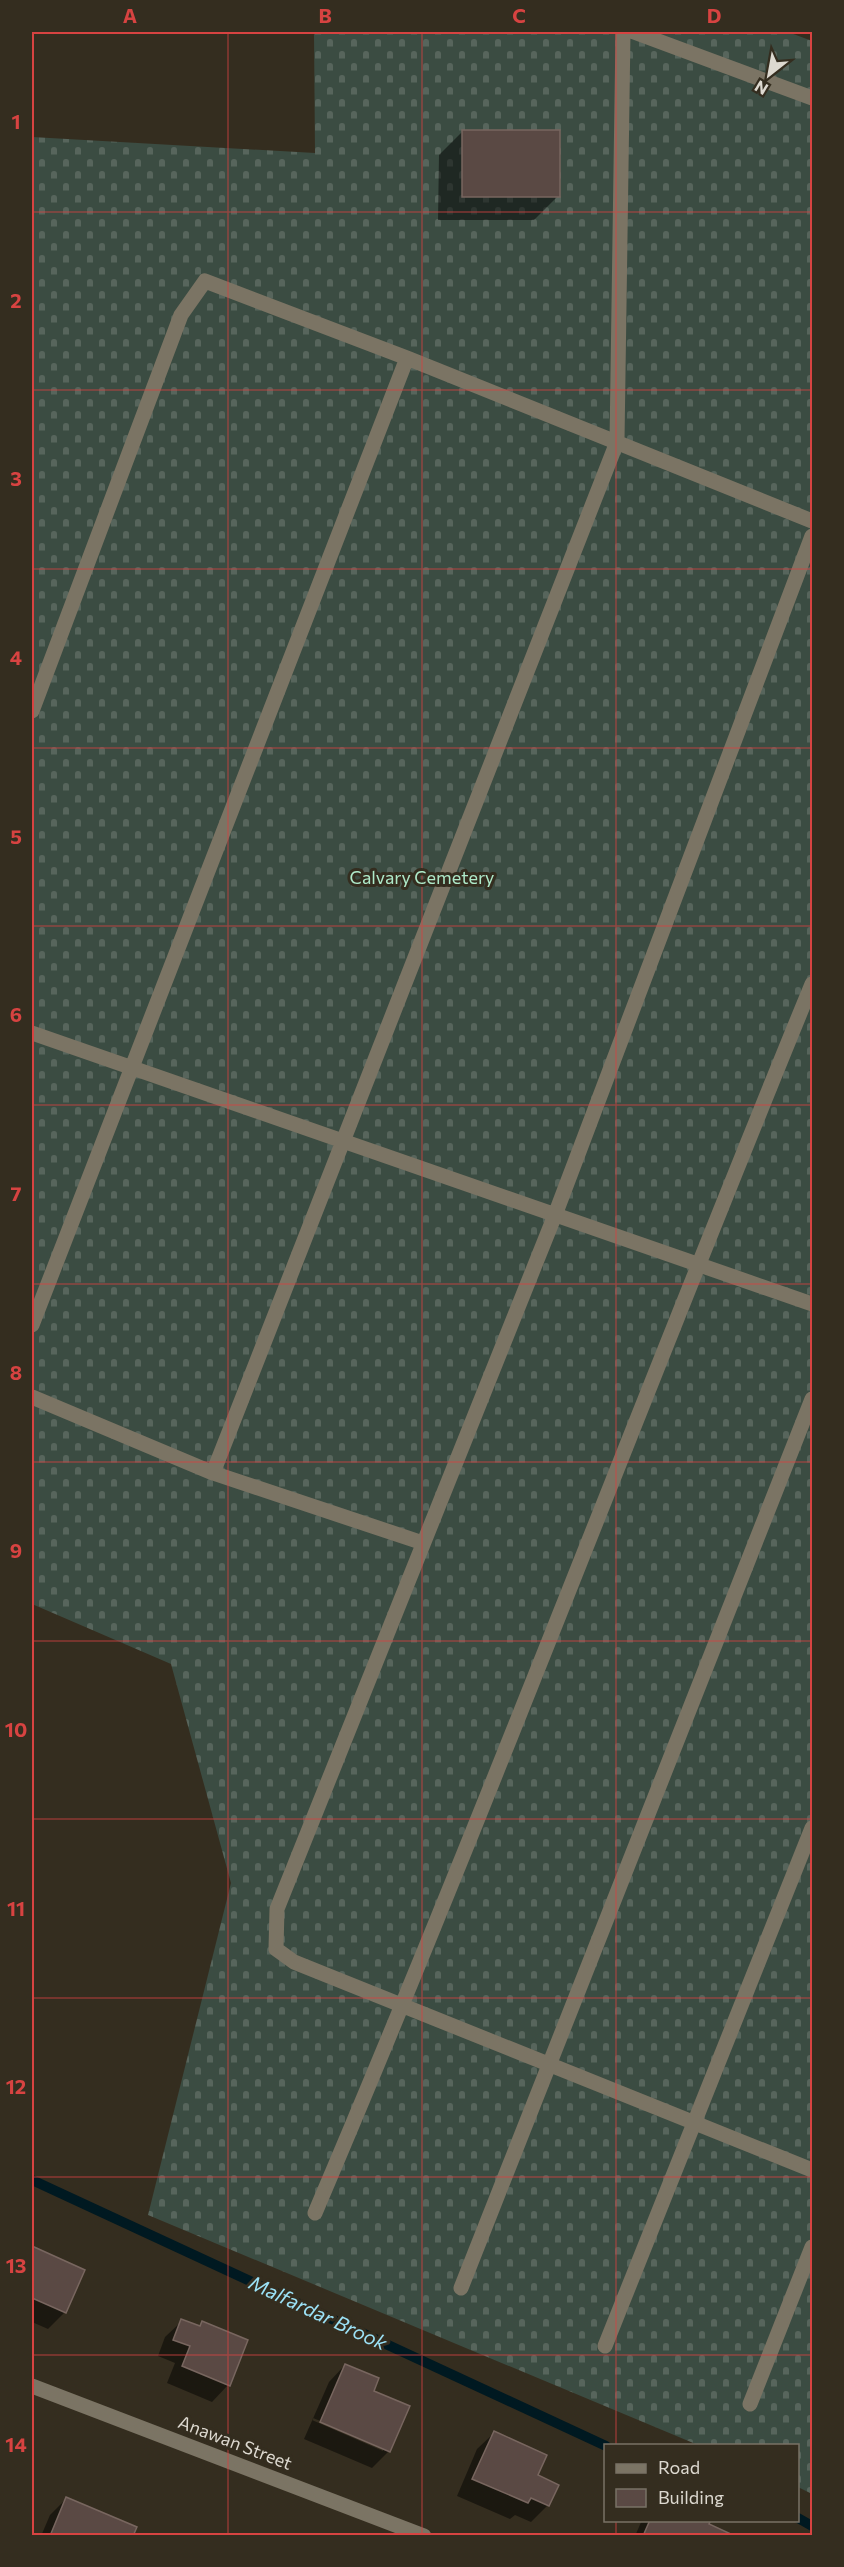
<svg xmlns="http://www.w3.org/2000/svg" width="844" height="2567" font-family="Commissioner,sans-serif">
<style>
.cemetery{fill:url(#cemetery-stones)}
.shadow{fill:#0007;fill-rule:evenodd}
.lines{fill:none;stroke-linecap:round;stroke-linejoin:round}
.stream{stroke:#001921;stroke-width:10}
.building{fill:#5a4944;stroke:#78665f;stroke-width:1.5}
.service{stroke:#7b7464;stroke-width:15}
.minor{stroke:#7b7464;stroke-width:15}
.grid{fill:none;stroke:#d74341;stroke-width:1.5;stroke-opacity:0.55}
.labels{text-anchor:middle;stroke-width:6;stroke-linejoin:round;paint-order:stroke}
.park-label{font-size:18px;fill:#aee9c9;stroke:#342d1f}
.street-label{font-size:18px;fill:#ddd9d0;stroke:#342d1f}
.water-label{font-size:20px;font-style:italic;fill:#9ce2f7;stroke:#342d1f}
.neatline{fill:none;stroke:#d74341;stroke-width:2}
.grid-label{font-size:20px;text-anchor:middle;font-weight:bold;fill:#d74341}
</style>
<defs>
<pattern id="cemetery-stones" width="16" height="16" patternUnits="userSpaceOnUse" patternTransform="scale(1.5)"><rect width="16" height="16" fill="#3b4c42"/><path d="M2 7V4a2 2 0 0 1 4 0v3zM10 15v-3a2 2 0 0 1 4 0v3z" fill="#57655c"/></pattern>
</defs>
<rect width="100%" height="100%" fill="#342d1f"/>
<!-- cemetery -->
<path class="cemetery" d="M314 32H788L812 41V2494L798 2487V2446L698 2445 148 2215 231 1883 171 1664 32 1604V137L315 153Z"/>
<!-- shadow -->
<path class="shadow" d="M463 131 558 196 534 220H438L439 155Z
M32 2248 83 2270 65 2312 48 2329 32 2322Z
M182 2321 198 2327 203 2322 228 2385 212 2402 167 2383 175 2363 158 2356 165 2337Z
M345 2365 372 2392 389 2451 372 2468 304 2439 329 2382ZM313 2418 383 2447V2451L312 2420Z
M494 2433 536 2476 548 2505 531 2522 515 2515 510 2519 457 2496 477 2449Z
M66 2499 132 2536H41L50 2515Z
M642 2520H709L707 2525 731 2536H635Z"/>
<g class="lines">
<!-- stream -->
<path class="stream" d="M32 2180 606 2446
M798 2518 812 2526"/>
</g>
<!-- building -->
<path class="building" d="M462 130H560V197H462Z
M32 2246 85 2270 66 2313 32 2298Z
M181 2319 200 2326 202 2321 248 2340 230 2386 182 2366 190 2346 173 2340Z
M345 2364 379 2378 374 2391 410 2406 390 2452 320 2422Z
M494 2431 547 2455 538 2475 559 2485 549 2506 531 2498 528 2503 472 2479Z
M66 2497 137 2527 133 2536H50Z
M650 2520H711L709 2524 735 2536H643Z"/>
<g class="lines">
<!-- service -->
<path class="service" d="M634 32 812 98
M812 536 555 1215 277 1909 276 1949 294 1962 812 2170
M32 711 181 315 205 281 407 358 812 521
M32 1033 812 1304
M32 1325 407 358
M32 1397 213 1473 423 1543
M213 1473 617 442 623 32
M315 2213C488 1807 644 1393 812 984
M461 2288 812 1399
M605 2346 812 1828
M750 2404 812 2247"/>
<!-- minor -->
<path class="minor" d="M32 2386 424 2536"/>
</g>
<!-- grid -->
<path class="grid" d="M228 32V2536M422 32V2536M616 32V2446M32 212H812M32 390H812M32 569H812M32 748H812M32 926H812M32 1105H812M32 1284H812M32 1462H812M32 1641H812M32 1819H812M32 1998H812M32 2177H812M32 2355H812M616 2520V2536"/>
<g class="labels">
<!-- park labels -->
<g class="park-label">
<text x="422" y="884">Calvary Cemetery</text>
</g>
<!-- street labels -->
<g class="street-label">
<text transform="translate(235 2443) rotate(21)" y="6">Anawan Street</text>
</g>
<!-- water labels -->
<g class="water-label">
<text transform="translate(318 2313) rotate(25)" y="7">Malfardar Brook</text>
</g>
</g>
<!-- border -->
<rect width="844" height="2567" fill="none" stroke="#342d1f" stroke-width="66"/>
<!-- legend -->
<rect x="604" y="2444" width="195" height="78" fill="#342d1f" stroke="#787266" stroke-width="1.5"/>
<rect x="616" y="2464" width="30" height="9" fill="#7b7464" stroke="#787266" stroke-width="1.5"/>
<text x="658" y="2474" font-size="18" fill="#ddd9d0">Road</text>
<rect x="616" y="2489" width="30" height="18" fill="#5a4944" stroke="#787266" stroke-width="1.5"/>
<text x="658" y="2504" font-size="18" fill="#ddd9d0">Building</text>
<!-- north arrow -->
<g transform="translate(769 75) rotate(211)" stroke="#342d1f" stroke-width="4.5" paint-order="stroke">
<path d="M0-4.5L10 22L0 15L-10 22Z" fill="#ddd9d0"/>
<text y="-9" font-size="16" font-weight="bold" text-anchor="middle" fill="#ddd9d0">N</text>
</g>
<rect x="33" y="33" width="778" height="2501" class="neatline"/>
<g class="grid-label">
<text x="130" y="23">A</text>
<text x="325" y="23">B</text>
<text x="519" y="23">C</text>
<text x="714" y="23">D</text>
<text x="16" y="129">1</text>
<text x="16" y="308">2</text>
<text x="16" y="486">3</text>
<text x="16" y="665">4</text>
<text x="16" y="844">5</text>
<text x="16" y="1022">6</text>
<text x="16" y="1201">7</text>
<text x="16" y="1380">8</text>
<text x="16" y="1558">9</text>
<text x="16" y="1737">10</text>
<text x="16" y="1916">11</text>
<text x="16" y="2094">12</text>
<text x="16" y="2273">13</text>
<text x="16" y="2452">14</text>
</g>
</svg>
